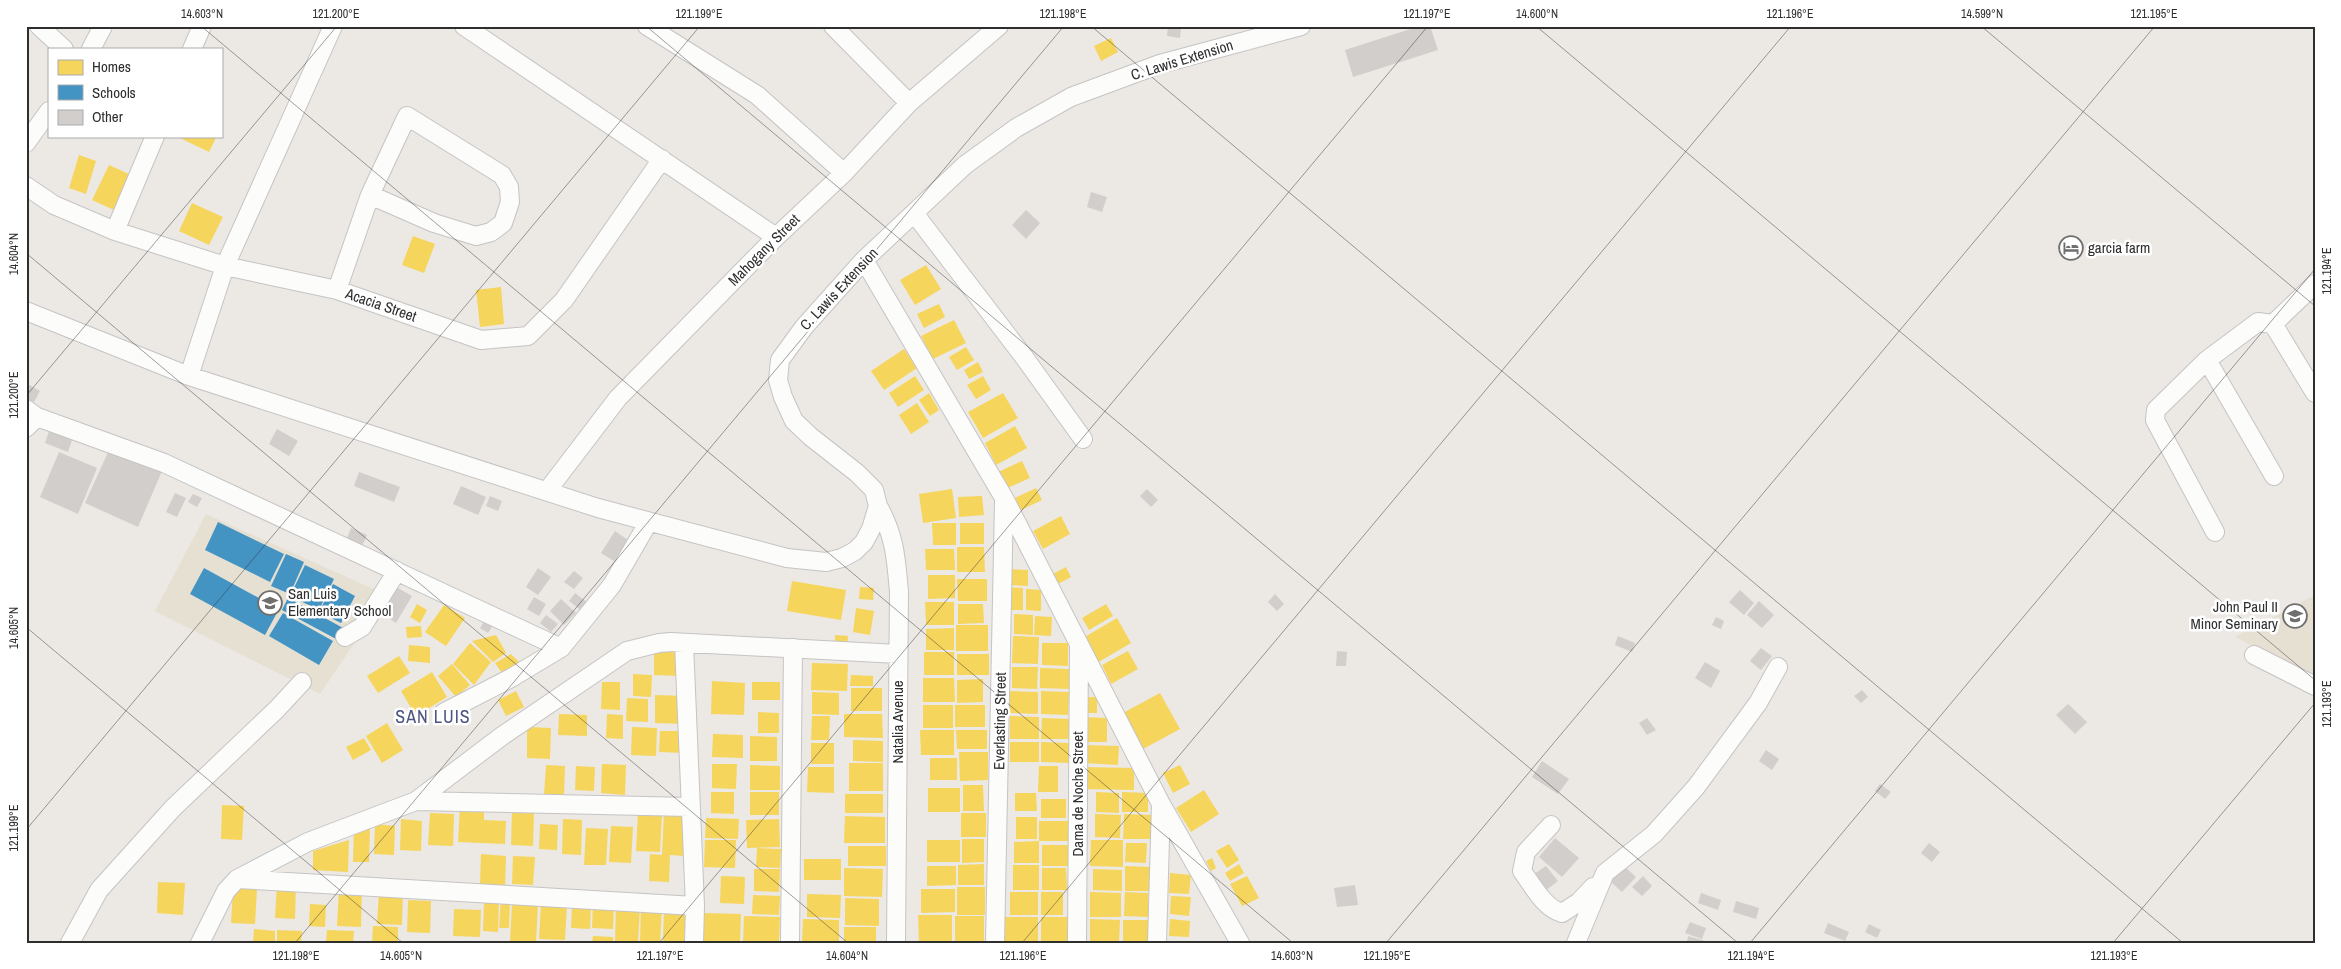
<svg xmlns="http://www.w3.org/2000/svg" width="2341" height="969" font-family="'Archivo Narrow',sans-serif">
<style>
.education{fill:#e6e0d3}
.homes{fill:#f6d55c}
.schools{fill:#4393c3}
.building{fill:#d1cecb}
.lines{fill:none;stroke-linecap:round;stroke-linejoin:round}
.minor-casing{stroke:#c5c4c5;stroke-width:20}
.minor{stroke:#fcfcfb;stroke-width:18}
.ticks{fill:none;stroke:#2e2e2e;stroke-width:1;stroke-opacity:0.45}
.labels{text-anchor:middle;stroke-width:5;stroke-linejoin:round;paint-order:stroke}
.street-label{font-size:15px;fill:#2e2e2e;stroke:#fff}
.poi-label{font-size:15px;fill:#2e2e2e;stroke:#fff;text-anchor:start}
.quarter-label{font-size:18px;letter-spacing:1px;fill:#4d5680;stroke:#fff}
.neatline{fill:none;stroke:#2e2e2e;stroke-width:2}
.ticks-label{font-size:12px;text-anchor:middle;fill:#2e2e2e}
</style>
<rect width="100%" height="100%" fill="#ece8e4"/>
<!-- education -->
<path class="education" d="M206 514 387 595 320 694 155 611Z
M2315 595V678L2235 637Z"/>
<!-- homes -->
<path class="homes" d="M1111 38 1118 52 1101 61 1094 46Z
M181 136H217L209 152 180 138Z
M79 155 96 161 86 194 69 188Z
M109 165 131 175 114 210 92 200Z
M192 203 223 217 209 245 179 231Z
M413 236 435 244 424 273 402 265Z
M926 265 941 289 915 305 900 280Z
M501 287 504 324 480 327 476 290Z
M939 304 945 317 924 328 917 314Z
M954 320 966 343 933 359 921 336Z
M966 347 974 360 957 370 949 357Z
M904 349 917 368 884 390 871 371Z
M978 362 983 372 969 379 964 370Z
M915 376 924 390 898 407 889 393Z
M983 376 991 390 976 399 967 385Z
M929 393 939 410 930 416 919 400Z
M1003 393 1018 418 983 438 968 412Z
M917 403 929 422 911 434 899 415Z
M1015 426 1027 448 996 465 985 443Z
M1022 461 1030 478 1003 490 996 473Z
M1036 488 1042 500 1021 510 1015 498Z
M952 489 956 518 923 523 919 494Z
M982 496 984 515 959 517 958 497Z
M1061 516 1070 534 1043 549 1033 531Z
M932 523H956V545H933Z
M960 523H984V544H960Z
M957 547H984L985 572H957Z
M925 549H954L955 570H926Z
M1066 567 1071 577 1056 585 1051 575Z
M1006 569 1028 570V586L1006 585Z
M928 575H955V598L928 599Z
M957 579H987V601H958Z
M792 581 846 590 841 620 787 611Z
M860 587 874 588 873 600 859 599Z
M1005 587 1023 588V610H1004Z
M1026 589 1041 590V611L1026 610Z
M925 602H954V625H926Z
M417 604 427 610 420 623 410 617Z
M958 604H983L984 623 958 624Z
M1106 604 1113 616 1089 630 1082 618Z
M444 605 465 618 446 646 425 632Z
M856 608 874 611 870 635 853 632Z
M1014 614 1033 615V635L1014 634Z
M1035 616 1052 617 1051 636 1034 635Z
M1117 618 1131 643 1097 663 1083 638Z
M956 625H988V651H956Z
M421 626 422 637 407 638 406 627Z
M954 628V650H926V629Z
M496 635 506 653 493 662 472 641Z
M835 635 848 636 847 647H835Z
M1013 636 1039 637 1038 664 1012 663Z
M470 643 491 662 474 685 453 664Z
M1042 643H1068V666L1042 665Z
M409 645 430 647V663L408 661Z
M654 649 681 650 680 676 654 675Z
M1128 651 1138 669 1111 684 1102 665Z
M924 652H954V675H924Z
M511 654 521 664 504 676 495 663Z
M957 654H989V675H957Z
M399 656 410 673 378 693 367 676Z
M812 663 848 664 847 691 811 690Z
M452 664 470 685 456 697 438 676Z
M1012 667H1038L1037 689 1012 688Z
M1040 668 1069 669V689L1040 688Z
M432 672 447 697 416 716 401 691Z
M633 674 652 675 651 697 633 696Z
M851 675 873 676V686H850Z
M923 678H954L955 702H923Z
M983 679V702L957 703V680Z
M712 681 745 683 744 715 711 714Z
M602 682H620V710L601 709Z
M752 682H780V700H752Z
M851 688H882V711H851Z
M516 691 524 707 506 716 498 700Z
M1010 691 1038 692V714L1010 713Z
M1041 691 1069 692 1068 715 1041 714Z
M812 692 839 693V715L812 714Z
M1160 693 1180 729 1143 749 1123 713Z
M655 695 685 696 684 724 655 723Z
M1080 697H1097V713H1080Z
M627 698 648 699V722L626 721Z
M923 705H953V728H923Z
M955 705H985V727H955Z
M758 712 779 713V733H758Z
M559 714 587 715V736L558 735Z
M607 714 623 715V739L606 738Z
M844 714H882L883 738 844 737Z
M812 716H830L829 740H811Z
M1010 716 1039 717V739H1010Z
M1081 717 1107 718V742H1080Z
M1042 718 1069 719V739H1041Z
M387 723 403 750 382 763 366 736Z
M527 727 551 728 550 759 527 758Z
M632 727 657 728 656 756 631 755Z
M920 730H954V755H921Z
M956 730H987V749H957Z
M660 731H686L685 753 659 752Z
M713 734 743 735V758L712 757Z
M750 736 777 737V761H750Z
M364 738 371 750 353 760 346 747Z
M853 740 883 741V762L853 761Z
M1010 742H1039V762H1010Z
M1041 742 1070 743V763L1041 762Z
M811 743H834V764H811Z
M1084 745 1119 746 1118 765 1083 763Z
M959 752H988V780L960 781Z
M930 758H957V780H930Z
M849 763H883V791H849Z
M602 764 626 765 625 795 601 793Z
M712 764H737L736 789 712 788Z
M546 765 565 766 564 795 544 794Z
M750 765 780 766V790H750Z
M1180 765 1190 784 1173 793 1163 773Z
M576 766 595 767 594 791 575 790Z
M1039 766H1058V792H1038Z
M808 767H834V793L807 792Z
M1084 767 1134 768V790L1083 789Z
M963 785H983L984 811H963Z
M928 788H960V812H928Z
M1204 790 1219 814 1191 832 1176 808Z
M711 792H734V814L711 813Z
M750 792H779V815H750Z
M1096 792 1119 793V813L1096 812Z
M1122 792 1148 793V812H1122Z
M1015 793H1036L1037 811H1015Z
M845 794H883V813H845Z
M1041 799H1066V818H1041Z
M222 805 244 806 242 840 221 839Z
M460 806 484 808V820L506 821 505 844 458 842Z
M512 810 534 811 533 846 511 845Z
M638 811 662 813 660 852 636 851Z
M664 812 686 813 685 856 670 855 669 882 649 881 650 854 662 855Z
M430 813 454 814 453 846 428 845Z
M961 813H986V837H961Z
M1095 814 1121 815 1120 838 1095 837Z
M1124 814 1154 815 1153 839H1123Z
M845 816 885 817V843H844Z
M1016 817H1037V839H1016Z
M706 818 739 819 738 839 705 838Z
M401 819 422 821 421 851 400 850Z
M563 819 582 820 581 855 562 854Z
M779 819 780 847 747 848 746 820Z
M1039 821H1068V841H1039Z
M375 824 395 826 394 855 374 854Z
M540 824 558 825 557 850 539 849Z
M611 826 633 827 631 863 609 862Z
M354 828 370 829 369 862H353Z
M586 828 608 829 606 865H584Z
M962 839H984V862L962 863Z
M349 840 348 872 313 870V851Z
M705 840H736L735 868 704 867Z
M927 840H960V862H927Z
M1091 840H1123V867L1090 866Z
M1039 841V863H1014V842Z
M1126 843H1147L1146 863 1125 862Z
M1229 844 1239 860 1227 868 1216 851Z
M1042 845H1068V866H1042Z
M848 846H886V866H848Z
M757 848 781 849 780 868 756 867Z
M481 854 506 856 505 886 480 884Z
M513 856 535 857 533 885 512 884Z
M1212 858 1216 868 1211 871 1206 861Z
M804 859H841V880H804Z
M984 864V885H958V865Z
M1239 864 1244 873 1230 881 1225 873Z
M1013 865H1039V890H1013Z
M927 866H956V885L927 886Z
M1125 866 1150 867V891H1125Z
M844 868 883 869 882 897 844 896Z
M1042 868H1066L1067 890H1042Z
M754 869H780L779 892 754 891Z
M1093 869 1122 870V891L1093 890Z
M1170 873 1191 875 1189 894 1169 893Z
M721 876 745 877 744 904 720 903Z
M1247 876 1259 898 1242 906 1230 884Z
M158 882 185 883 183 915 157 913Z
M277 884 296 885 295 919 275 918Z
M339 887 362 889 361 927 337 926Z
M957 887H985V915H957Z
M233 888 257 889 255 924 231 923Z
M921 889H955V912L921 913Z
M379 891 403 892 402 925 377 924Z
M1010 892H1038V915H1010Z
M1041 892H1063V915H1041Z
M1090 892 1121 893V917H1090Z
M1125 892 1148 893V917L1124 916Z
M807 894 841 895 840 918 807 917Z
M753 895 780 896 779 915 752 914Z
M1171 896 1191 897 1189 916 1170 914Z
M501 898 510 899 509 928H499Z
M845 898 879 899V926L845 925Z
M408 900 431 901 430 933 407 932Z
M484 901 499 902 498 932 483 931Z
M593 902 614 903 613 929 592 928Z
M512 903 538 904 536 942 510 941Z
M541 903 567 904 565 940 539 939Z
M310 904 326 905 325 927 309 926Z
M572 904 591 905 590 929 571 928Z
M641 904 662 905 660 943H640Z
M616 905 640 906 638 943 615 942Z
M664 908 686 909 684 943 663 942Z
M454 909 481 910 480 937 453 936Z
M703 913 741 914 740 942 702 941Z
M918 915H952V943L919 942Z
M744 916 780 917 779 943H743Z
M955 916H984V942H955Z
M1003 917H1038V943H1003Z
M1041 917H1069V943H1041Z
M803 919 839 920V943H802Z
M1090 919 1120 920 1119 943H1090Z
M1170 919 1190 921 1189 937 1169 936Z
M1123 920H1149V943H1123Z
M373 926 398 927V943H372Z
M844 927H876V943H844Z
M254 929 275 931V943H253Z
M277 930 302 931 301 943H277Z
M327 930 354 931 353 943H326Z
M593 936 613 937V943H592Z"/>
<!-- schools -->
<path class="schools" d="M218 522 284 554 270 582 205 550Z
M286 554 304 562 290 594 271 586Z
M305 565 334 579 319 610 290 596Z
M204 568 279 609 265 635 190 594Z
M333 584 355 596 341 623 319 612Z
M288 598 345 629 338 640 282 610Z
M283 613 333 641 319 665 269 636Z"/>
<!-- building -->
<path class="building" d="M1168 26H1181L1180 38 1167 36Z
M1420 26H1430L1438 50 1353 77 1345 50Z
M1091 192 1107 197 1102 212 1087 207Z
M1026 210 1040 223 1026 239 1012 225Z
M26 383 40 391 34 402 26 398Z
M50 428 73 437 68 452 45 443Z
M277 429 298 441 289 456 269 444Z
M110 448 162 471 138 527 85 503Z
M59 452 97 468 78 514 40 497Z
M359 472 400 487 394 502 354 486Z
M461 486 486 497 478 515 453 504Z
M1147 489 1158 500 1151 507 1140 496Z
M175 493 186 498 177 517 166 512Z
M193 494 202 498 197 507 188 502Z
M490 496 502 501 498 511 486 506Z
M351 528 367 535 361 548 346 541Z
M615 531 628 540 614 561 601 553Z
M538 568 551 577 538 595 526 587Z
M574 571 583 578 574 589 564 582Z
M396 587 412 596 396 623 381 613Z
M1740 590 1754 603 1744 615 1729 602Z
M575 593 588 603 582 611 569 601Z
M1275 594 1284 604 1277 611 1268 602Z
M534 597 546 604 539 616 527 609Z
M561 599 576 613 564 625 550 611Z
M1759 601 1774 615 1762 628 1747 615Z
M546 615 558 624 551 632 540 623Z
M1716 617 1724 621 1721 629 1712 625Z
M485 620 493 625 488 633 480 628Z
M1618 636 1635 643 1632 652 1615 645Z
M1761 648 1772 656 1761 670 1750 661Z
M1337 651 1347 652 1346 666H1336Z
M1705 662 1720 671 1711 688 1695 678Z
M1862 690 1868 697 1861 703 1854 696Z
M2068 704 2087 722 2075 734 2056 715Z
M1647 718 1656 730 1647 735 1639 723Z
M1766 750 1779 759 1772 770 1759 761Z
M1542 761 1569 779 1558 794 1532 777Z
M1880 784 1891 792 1885 799 1875 791Z
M1555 838 1579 858 1562 877 1539 857Z
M1929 843 1940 852 1932 862 1921 853Z
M1623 865 1636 877 1622 892 1609 880Z
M1546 866 1558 881 1546 890 1534 874Z
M1643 876 1652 886 1642 896 1632 887Z
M1355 885 1358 905 1337 907 1334 888Z
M1701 893 1721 900 1718 910 1698 903Z
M1736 901 1759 908 1756 919 1733 912Z
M1690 922 1706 928 1702 939 1685 933Z
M1828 923 1849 932 1845 941 1824 933Z
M1869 924 1881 930 1877 938 1865 932Z
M1688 936 1709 942 1708 943H1687Z"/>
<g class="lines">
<!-- minor casing -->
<g class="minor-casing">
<path id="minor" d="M39 26 64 49
M464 26 776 237
M647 26 757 95 844 173
M833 26 909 103
M91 49 103 26
M192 49 202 26
M26 143 49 111
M26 186 54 205 115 231 225 266 337 290 481 340 528 336 564 300 662 159
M914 213 1024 357 1083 439
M115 231 155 136
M864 260 1004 498 1161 804 1240 943
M337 290 370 195 407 116 502 175 509 187 510 202 503 223 491 232 476 236 434 223 370 195
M26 311 189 376 598 508 787 558 826 562 842 558 855 551 864 542 871 529 878 506 874 490 857 473 811 437 794 421 783 397 778 380 780 360 804 327 864 260 965 165 1016 128 1071 97 1160 64 1301 26
M2273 324 2315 393
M2207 360 2274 476
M189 376 225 266 333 26
M26 409 37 417 164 463 561 648
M26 428 37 417
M547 491 618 398 776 237 844 173 909 103 999 26
M878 506C895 536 896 558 899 592L896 943
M2215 532 2157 424 2155 420 2156 410 2207 360 2258 322 2273 324 2315 284
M345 637 362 627 397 571
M684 643 695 906 694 943
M2254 655 2315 686
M443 713 511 678 561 648 612 585 648 523
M416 801 691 807
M1551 825 1526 852 1522 871C1533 886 1544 908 1562 913L1579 902 1593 887
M238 879 695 906
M70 943 99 890 173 808 277 709 302 682
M200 943 226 891 237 879 308 842 416 801 502 736 627 651 659 643 671 642 898 654
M790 943 793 648
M995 943 1004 501
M1077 943 1079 647
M1157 943 1161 804
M1576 943 1605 873 1654 834 1696 787 1758 703 1778 667"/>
</g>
<!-- minor -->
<use href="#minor" class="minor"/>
</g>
<!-- ticks -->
<path class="ticks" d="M201 26 1293 943M646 26 1738 943M1091 26 2183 943M1536 26 2315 680M1981 26 2315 306M26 253 848 943M26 396 337 26M26 627 403 943M26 830 700 26M295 943 1064 26M659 943 1428 26M1022 943 1791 26M1386 943 2155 26M1750 943 2315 269M2113 943 2315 703"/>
<!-- icons -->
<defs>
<g id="hotel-ring" transform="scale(1.25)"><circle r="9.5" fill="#fff" stroke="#706f6e" stroke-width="1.5"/><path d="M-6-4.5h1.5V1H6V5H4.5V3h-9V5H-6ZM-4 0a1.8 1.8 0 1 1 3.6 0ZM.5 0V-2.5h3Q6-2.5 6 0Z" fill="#706f6e"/></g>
<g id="school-ring" transform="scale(1.25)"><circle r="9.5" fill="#fff" stroke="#706f6e" stroke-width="1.5"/><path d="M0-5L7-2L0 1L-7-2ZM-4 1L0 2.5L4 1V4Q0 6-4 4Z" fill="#706f6e"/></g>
<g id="university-ring" transform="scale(1.25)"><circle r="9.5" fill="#fff" stroke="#706f6e" stroke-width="1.5"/><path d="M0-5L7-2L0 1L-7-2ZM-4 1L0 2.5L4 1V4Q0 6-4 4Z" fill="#706f6e"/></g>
</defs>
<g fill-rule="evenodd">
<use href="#hotel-ring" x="2071" y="248"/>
<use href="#school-ring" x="270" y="603"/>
<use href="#university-ring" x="2295" y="616"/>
</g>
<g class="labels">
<!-- street labels -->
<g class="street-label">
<text transform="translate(1182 60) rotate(-17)" y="5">C. Lawis Extension</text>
<text transform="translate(764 250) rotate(-45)" y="5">Mahogany Street</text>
<text transform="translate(839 289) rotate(-47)" y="5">C. Lawis Extension</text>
<text transform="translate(381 305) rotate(19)" y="5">Acacia Street</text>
<text transform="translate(1000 721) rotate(-89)" y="5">Everlasting Street</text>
<text transform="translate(898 722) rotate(-90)" y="5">Natalia Avenue</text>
<text transform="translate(1078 794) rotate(-90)" y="5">Dama de Noche Street</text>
</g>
<!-- poi labels -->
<g class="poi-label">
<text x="2088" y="253">garcia farm</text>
<text x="288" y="599">San Luis<tspan x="288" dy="17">Elementary School</tspan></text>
<text x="2278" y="612" text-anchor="end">John Paul II<tspan x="2278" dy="17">Minor Seminary</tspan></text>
</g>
<!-- quarter labels -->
<g class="quarter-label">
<text x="433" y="723">SAN LUIS</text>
</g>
</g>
<!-- border -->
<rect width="2341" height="969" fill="none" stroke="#ffffff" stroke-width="55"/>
<!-- legend -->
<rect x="48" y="48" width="175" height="90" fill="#ffffff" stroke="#ababab"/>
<rect x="58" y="60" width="25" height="15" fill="#f6d55c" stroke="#ababab"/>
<text x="92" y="72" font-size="15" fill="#2e2e2e">Homes</text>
<rect x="58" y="85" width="25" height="15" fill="#4393c3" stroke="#ababab"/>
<text x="92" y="98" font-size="15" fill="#2e2e2e">Schools</text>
<rect x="58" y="110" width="25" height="15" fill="#d1cecb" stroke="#ababab"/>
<text x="92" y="122" font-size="15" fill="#2e2e2e">Other</text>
<rect x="28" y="28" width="2286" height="914" class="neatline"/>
<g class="ticks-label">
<text x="202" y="18">14.603°N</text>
<text x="336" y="18">121.200°E</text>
<text x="699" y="18">121.199°E</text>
<text x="1063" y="18">121.198°E</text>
<text x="1427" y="18">121.197°E</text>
<text x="1537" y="18">14.600°N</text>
<text x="1790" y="18">121.196°E</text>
<text x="1982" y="18">14.599°N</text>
<text x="2154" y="18">121.195°E</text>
<text transform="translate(14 254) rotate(-90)" y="4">14.604°N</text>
<text transform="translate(2327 271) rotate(-90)" y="4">121.194°E</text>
<text transform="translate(14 395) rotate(-90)" y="4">121.200°E</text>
<text transform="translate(14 628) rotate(-90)" y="4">14.605°N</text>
<text transform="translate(2327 704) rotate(-90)" y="4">121.193°E</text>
<text transform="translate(14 828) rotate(-90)" y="4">121.199°E</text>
<text x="296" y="960">121.198°E</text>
<text x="401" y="960">14.605°N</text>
<text x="660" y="960">121.197°E</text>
<text x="847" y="960">14.604°N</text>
<text x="1023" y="960">121.196°E</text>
<text x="1292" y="960">14.603°N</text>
<text x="1387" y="960">121.195°E</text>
<text x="1751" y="960">121.194°E</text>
<text x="2114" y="960">121.193°E</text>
</g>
</svg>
